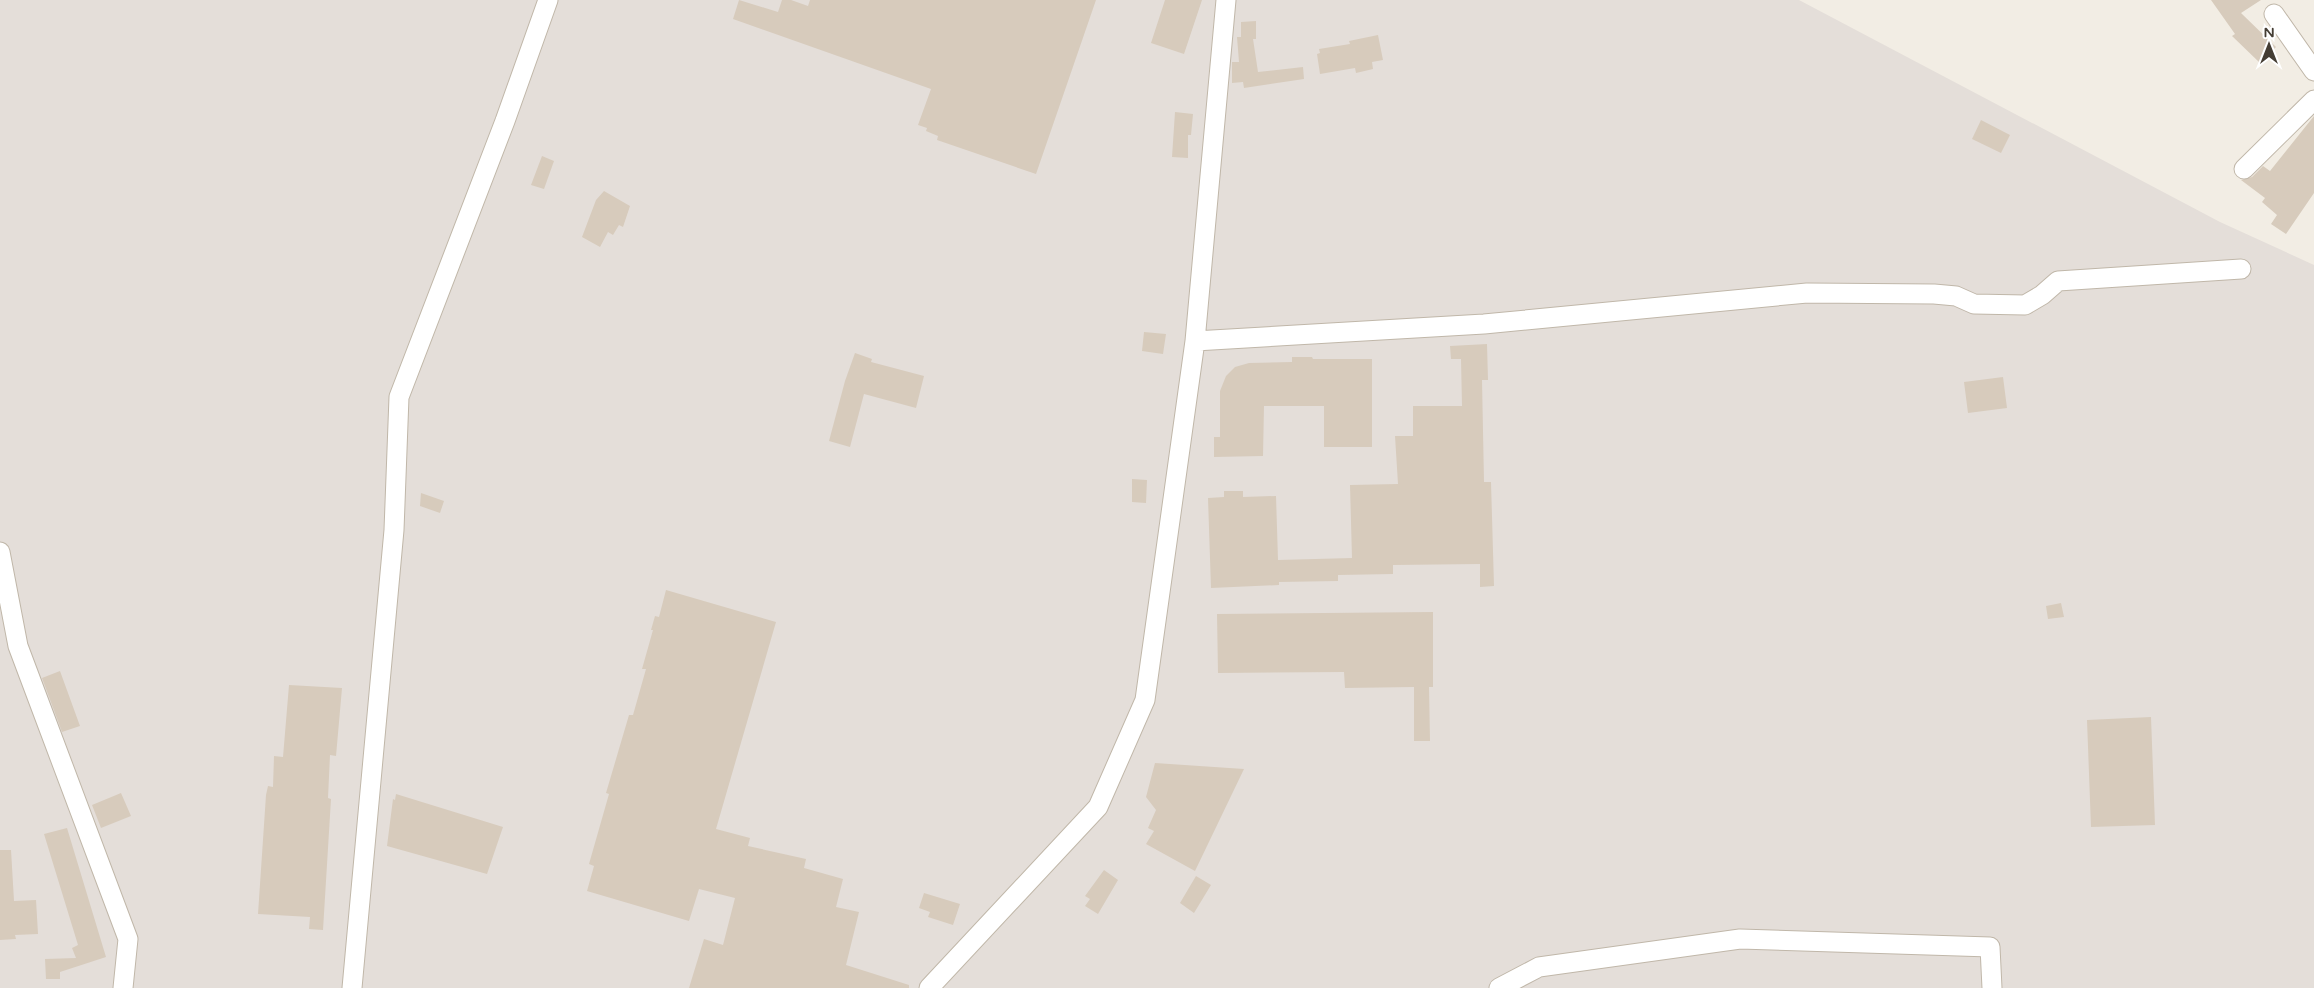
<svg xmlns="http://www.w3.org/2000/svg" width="2314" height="988" font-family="'Varela Round',sans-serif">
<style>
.industrial{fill:#e4ded9}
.building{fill:#d7cbbc}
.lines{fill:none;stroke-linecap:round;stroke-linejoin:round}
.minor-casing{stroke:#c0b7a9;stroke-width:21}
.minor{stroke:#fff;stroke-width:19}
</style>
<rect width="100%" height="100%" fill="#f2ede4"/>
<!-- industrial -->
<path class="industrial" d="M0 0H1799L2220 222 2314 265V988H0Z"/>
<!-- building -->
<path class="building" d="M739 0 778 12 782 0H791L808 6 810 0H1096L1036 174 937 140 938 136 926 131 927 128 918 125 931 89 733 19Z
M1165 0H1202L1184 54 1151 43Z
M2211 0H2261L2241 13 2276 47 2260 63 2232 36 2235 34Z
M1256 21V39H1253L1258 72 1303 67 1304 79 1244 88 1243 82 1232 83V62H1239L1237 37H1241V22Z
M1378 35 1383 60 1372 62 1373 69 1356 73 1355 68 1320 74 1317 54 1320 53 1319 49 1350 44 1349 41Z
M1175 112 1193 114 1191 135H1188V158L1172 157Z
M2314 116V193L2286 234 2271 224 2277 215 2262 202 2265 198 2241 180 2252 177 2263 166 2270 171Z
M1981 120 2010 135 2001 153 1972 139Z
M542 156 554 161 544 189 531 185Z
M604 191 630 206 623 227 619 225 613 235 608 232 600 247 582 237 596 200Z
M1144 332 1166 334 1163 354 1142 351Z
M1487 344 1488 380H1482L1484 482H1491L1494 586 1480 587V564L1393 565V574L1338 575V581L1279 582V585L1211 588 1208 498 1224 497V491H1243V497L1276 496 1278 560 1352 558 1350 485 1398 484 1395 436H1413V406H1462L1461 359H1451L1450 346Z
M855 353 872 359 871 362 924 376 916 408 864 394 850 447 829 441 845 381Z
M1292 357H1312L1313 359H1372V447H1324V406H1264L1263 456 1214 457V437H1220V391L1226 376 1235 367 1249 363 1292 362Z
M2003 377 2007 408 1968 413 1964 382Z
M1132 479 1147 480 1146 503 1132 502Z
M421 493 444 501 440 513 420 506Z
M666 590 776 622 716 829 750 838 748 846 806 859 804 868 843 879 836 907 859 912 846 965 909 985V988H689L704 939 723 945 735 898 699 889 689 921 587 891 594 866 589 864 609 794 606 793 629 715H633L646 669H642L653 630H651L655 616 659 617Z
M2061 603 2064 617 2048 619 2046 606Z
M1433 612V687H1429L1430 741H1414V687L1345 688 1344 672 1218 673 1217 614Z
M60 671 80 726 62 732 42 678Z
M289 685 342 688 336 756 330 755 328 798 331 799 323 930 309 929 310 917 258 914 266 795 268 786 273 787 274 756 283 757Z
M2151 717 2155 825 2091 827 2087 720Z
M1155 763 1244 769 1195 871 1146 844 1154 831 1148 828 1156 810 1146 797Z
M121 793 131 816 101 828 92 805Z
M396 794 503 827 487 874 387 846 393 799 395 800Z
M67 828 106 957 60 972V979H46L45 959 76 958 72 948 78 945 44 834Z
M0 850H11L14 901 36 900 38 934 15 935 16 939 0 940Z
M1104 870 1118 880 1098 914 1085 906 1090 899 1085 896Z
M1196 876 1211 885 1194 913 1180 903Z
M924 893 960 904 953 925 928 917 930 912 919 908Z"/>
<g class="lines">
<!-- minor casing -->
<g class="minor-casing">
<path id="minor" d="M2274 14 2314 71
M2244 169 2314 100
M1195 341 1484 324 1807 293 1934 294 1956 296 1974 304 2025 305 2042 295 2058 281 2241 269
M0 552 18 646 128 939 123 988
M352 988 394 530 399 397 505 121 548 0
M929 988 1098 807 1145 700 1195 341 1226 0
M1499 988 1539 967 1740 939 1990 947 1992 988"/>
</g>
<!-- minor -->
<use href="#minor" class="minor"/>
</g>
<!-- north arrow -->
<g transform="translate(2269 45)" stroke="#ffffff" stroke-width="4" paint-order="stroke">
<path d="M0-4L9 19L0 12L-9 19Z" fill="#443d34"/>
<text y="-8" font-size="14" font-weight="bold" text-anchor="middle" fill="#443d34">N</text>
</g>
</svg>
